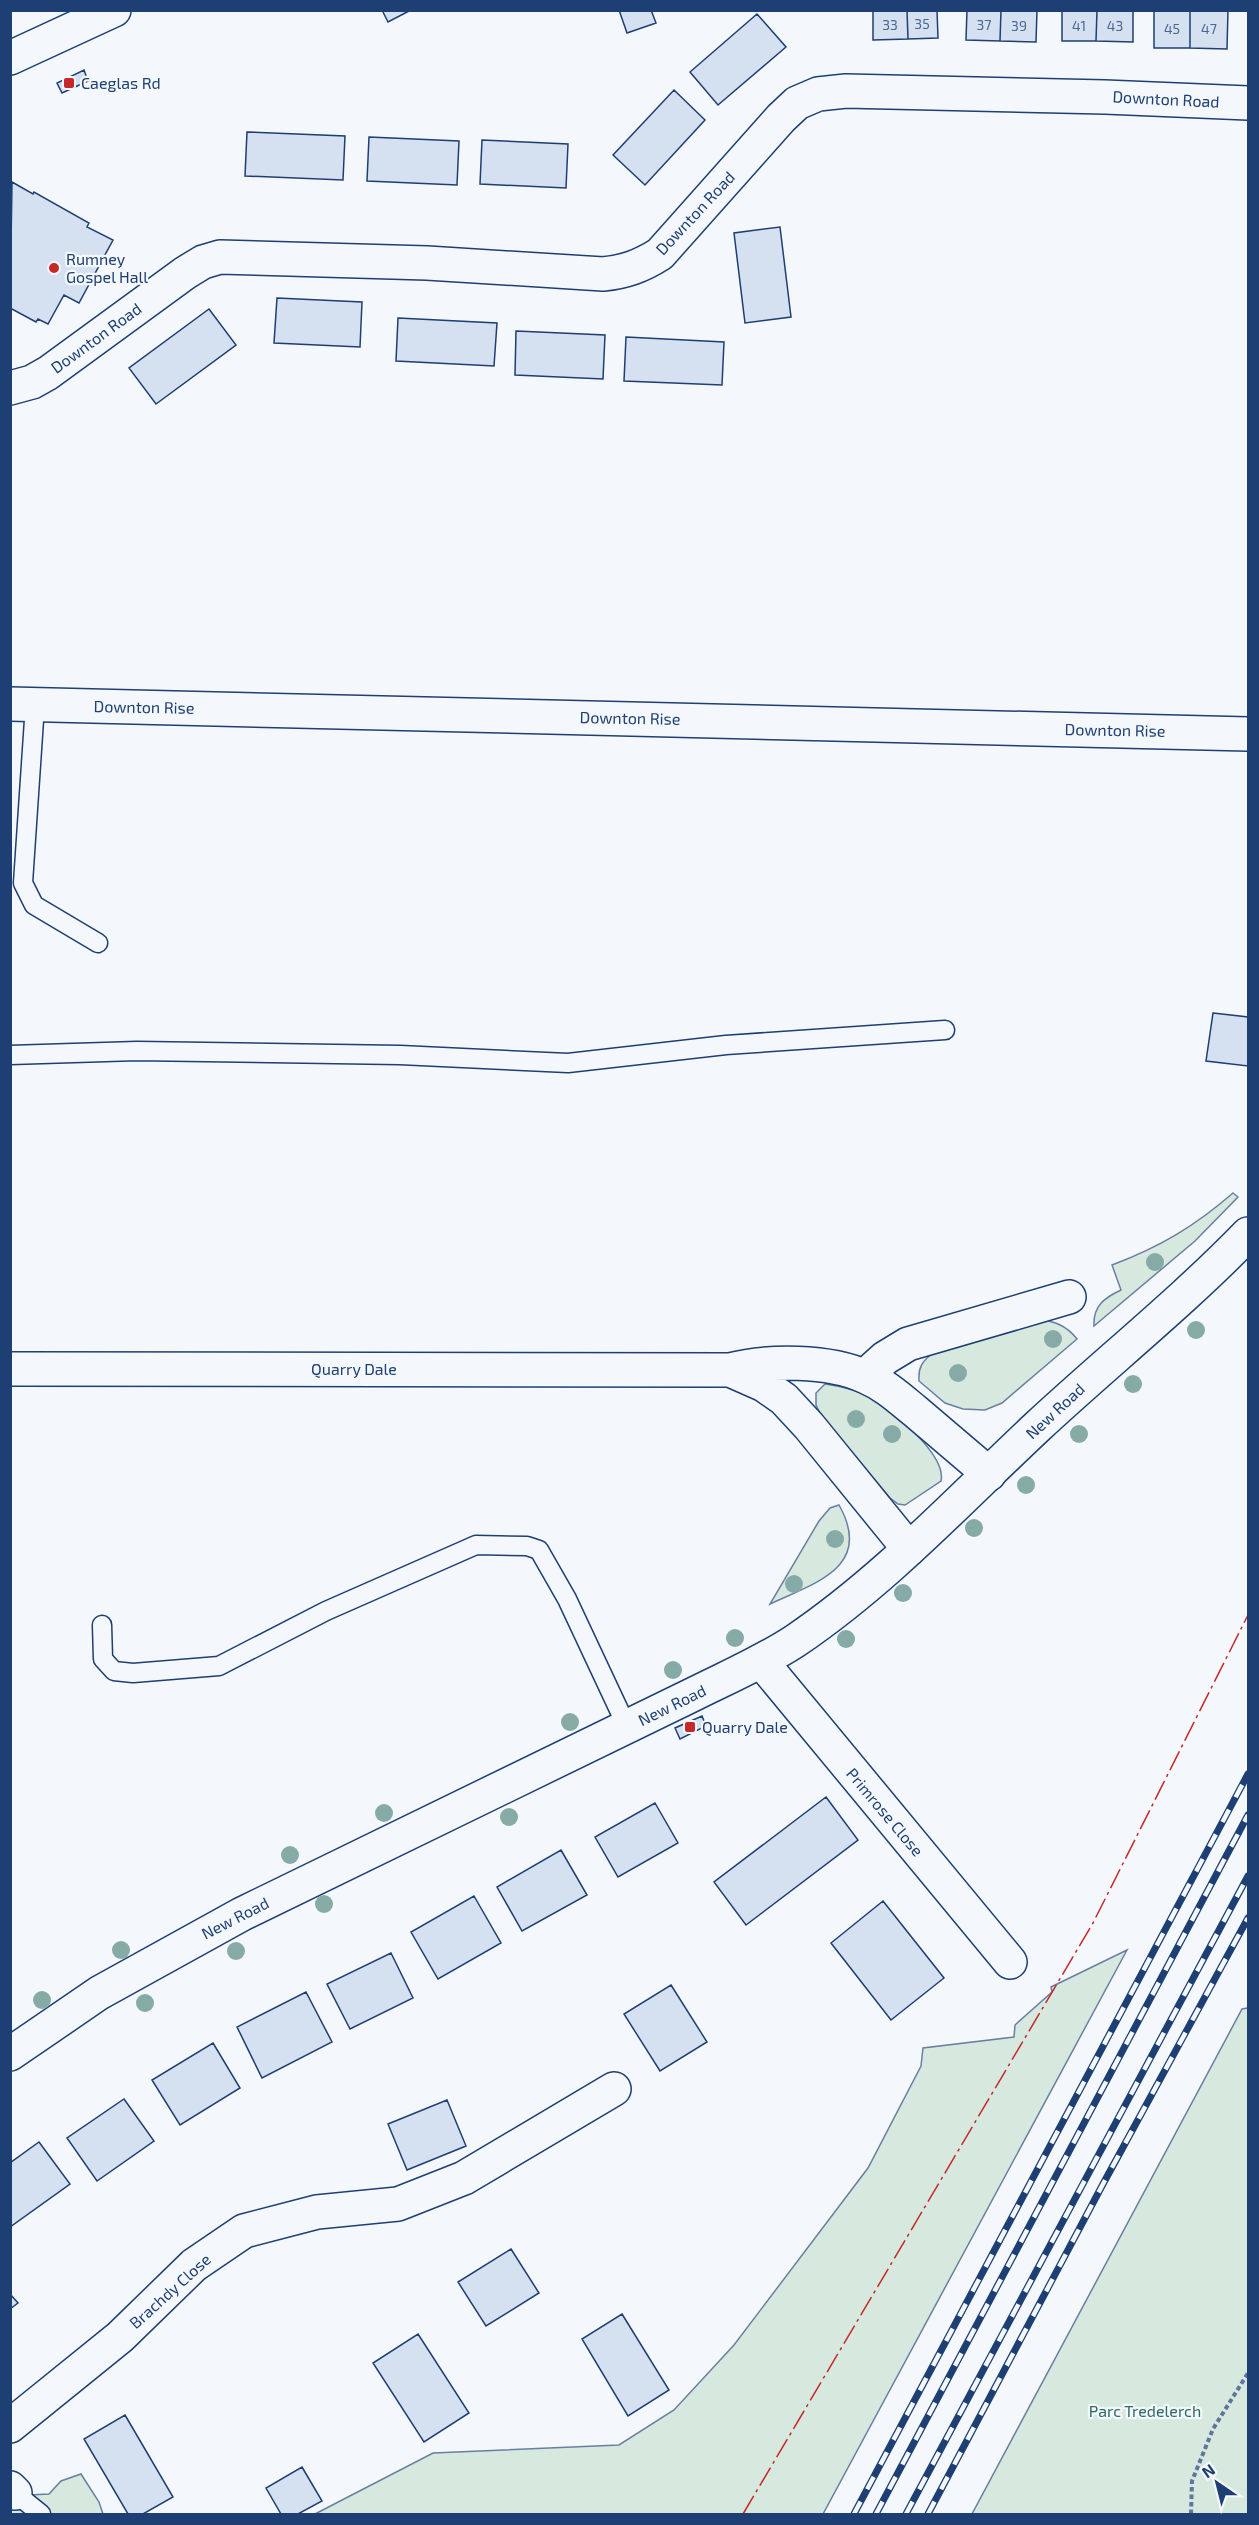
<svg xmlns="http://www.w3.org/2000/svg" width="1259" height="2525" font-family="'Exo 2',sans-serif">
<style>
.green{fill:#d7e8df;stroke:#687fa3;stroke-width:1.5}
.building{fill:#d5e0f0;stroke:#1d3f73;stroke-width:1.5}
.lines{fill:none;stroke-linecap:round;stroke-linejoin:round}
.service-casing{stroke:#1d3f73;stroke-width:21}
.minor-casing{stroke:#1d3f73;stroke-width:36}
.tertiary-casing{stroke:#1d3f73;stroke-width:36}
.secondary-casing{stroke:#1d3f73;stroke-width:36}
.path{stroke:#5e769c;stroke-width:4;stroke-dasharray:4.5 3;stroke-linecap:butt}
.service{stroke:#f4f7fb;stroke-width:18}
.minor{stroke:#f4f7fb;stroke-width:33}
.tertiary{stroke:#f4f7fb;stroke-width:33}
.secondary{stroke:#f4f7fb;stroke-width:33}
.rail-casing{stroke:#1d3f73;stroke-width:7}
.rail{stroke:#f4f7fb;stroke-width:4.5;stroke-dasharray:14;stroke-linecap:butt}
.power{stroke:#c62828;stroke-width:1.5;stroke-dasharray:21 4.5 3 4.5;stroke-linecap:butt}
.tree{fill:#86aba6}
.poi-dot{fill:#c62828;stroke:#f4f7fb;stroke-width:2}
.labels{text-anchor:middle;stroke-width:4.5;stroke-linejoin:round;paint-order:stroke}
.number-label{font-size:14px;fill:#4b6792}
.poi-label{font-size:16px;fill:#1d3f73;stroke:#f4f7fb;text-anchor:start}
.street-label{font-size:16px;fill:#1d3f73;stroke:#f4f7fb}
.park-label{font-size:16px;fill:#2c6c60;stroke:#f4f7fb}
</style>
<rect width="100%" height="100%" fill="#f4f7fb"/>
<!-- green -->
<path class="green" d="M1233 1193 1238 1197 1195 1241 1094 1326C1093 1306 1104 1298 1121 1290L1112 1265C1160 1247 1195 1226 1233 1193Z
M1037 1319C1054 1321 1066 1325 1077 1339L1002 1403 985 1410 963 1409 945 1403 919 1381C918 1368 922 1361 933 1353Z
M825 1384C840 1386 856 1390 870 1397 891 1409 947 1455 941 1481L905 1505 898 1504 890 1498 821 1415 816 1405V1393Z
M839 1505C874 1567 815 1583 770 1604L819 1521 830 1508Z
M1127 1950 823 2514H315L433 2453 619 2445 674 2410 734 2345 868 2168 921 2066 923 2048 1014 2037 1015 2025 1052 1992 1051 1987Z
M1248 2008V2514H972L1242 2009Z
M81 2474 99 2502 103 2514H11V2492L28 2495 49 2494 61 2481Z"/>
<!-- building -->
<path class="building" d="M382 10H411L388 22Z
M619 10H651L656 23 627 33Z
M873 10H907L908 39 873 40Z
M907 10H937L938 38 908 39Z
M967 10H1001L1000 41 966 40Z
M1001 10H1037L1036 42 1000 41Z
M1062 10H1097L1096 41H1062Z
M1097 10H1133V42L1096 41Z
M1154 10H1190V48H1154Z
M1190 10H1228L1227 49 1190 48Z
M757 14 786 47 718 105 690 72Z
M84 70 88 81 62 93 57 83Z
M674 90 705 120 645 185 613 155Z
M247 132 345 136 343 180 245 176Z
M369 137 459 141 457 185 367 181Z
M482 140 568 144 566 188 480 184Z
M12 182 33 194 34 192 89 223 87 227 113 240 79 303 64 295 48 324 38 319 36 322 10 308Z
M780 227 791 317 745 323 734 233Z
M277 298 362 302 360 347 274 343Z
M209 309 236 345 156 404 129 368Z
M398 318 497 323 494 366 396 361Z
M516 331 605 335 603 379 515 375Z
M626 337 724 342 722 385 624 381Z
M1213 1013 1248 1017V1066L1206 1061Z
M702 1716 706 1726 680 1739 675 1728Z
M826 1797 858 1840 746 1925 714 1882Z
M655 1803 678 1843 618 1877 595 1837Z
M561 1850 587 1895 522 1931 497 1887Z
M474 1896 501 1943 438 1979 411 1932Z
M883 1901 944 1978 891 2020 831 1943Z
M391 1953 413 1998 350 2029 327 1984Z
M671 1985 707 2042 660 2071 624 2014Z
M306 1992 332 2042 262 2078 237 2027Z
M213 2043 240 2088 180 2125 152 2080Z
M124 2099 154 2141 97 2181 67 2138Z
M447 2100 466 2146 407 2170 388 2124Z
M39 2142 70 2184 10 2227V2163Z
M511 2249 539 2293 486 2326 458 2282Z
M10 2294 18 2303 10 2309Z
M622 2314 669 2390 628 2416 582 2339Z
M418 2334 469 2413 424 2442 373 2363Z
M125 2415 173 2497 143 2514H128L84 2439Z
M302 2467 322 2501 298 2514H281L266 2488Z"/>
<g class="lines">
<!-- service casing -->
<g class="service-casing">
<path id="service" d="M35 705 23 883 34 905 98 943
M10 1055 137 1051 400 1055 568 1063 726 1045 945 1030
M102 1625 103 1659 114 1671 133 1673 219 1666 326 1611 476 1545 527 1546 539 1550 567 1599 627 1727
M15 2493 41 2514"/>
</g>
<!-- minor casing -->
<g class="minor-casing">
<path id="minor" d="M10 388 32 382 48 373 185 273 203 262 220 257 427 263 603 274C625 272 641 266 660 254L781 118 797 103 818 94 846 91 1105 97 1248 103
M10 704 1248 734
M10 1369 730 1370 764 1385 784 1399 809 1426 909 1549
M730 1370C768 1360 829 1360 866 1377 885 1385 899 1398 915 1411 940 1432 964 1453 989 1474
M865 1376 885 1358 908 1344 1069 1297
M761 1661 1010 1962
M10 2426 120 2337 194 2265 244 2231 317 2212 398 2204 464 2178 614 2089
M10 2488 15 2493"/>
</g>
<!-- tertiary casing -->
<g class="tertiary-casing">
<path id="tertiary" d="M10 2054 99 1993 242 1914 694 1694C728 1677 763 1662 795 1641 885 1580 958 1501 1037 1427 1107 1362 1182 1302 1248 1234"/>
</g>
<!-- secondary casing -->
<g class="secondary-casing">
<path id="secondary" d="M10 58 114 10"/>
</g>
<!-- path -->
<path class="path" d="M1191 2514 1192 2481 1213 2429 1248 2373"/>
<!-- service -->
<use href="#service" class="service"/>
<!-- minor -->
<use href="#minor" class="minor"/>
<!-- tertiary -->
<use href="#tertiary" class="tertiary"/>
<!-- secondary -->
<use href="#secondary" class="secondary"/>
<!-- rail casing -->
<g class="rail-casing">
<path id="rail" d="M854 2514 1248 1774
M876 2514 1248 1815
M906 2514 1248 1876
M928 2514 1103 2184 1248 1918"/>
</g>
<!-- rail -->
<use href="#rail" class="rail"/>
<!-- power -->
<path class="power" d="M743 2514 1093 1923 1248 1615"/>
</g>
<!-- trees -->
<g class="tree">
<circle cx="1155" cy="1262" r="9"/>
<circle cx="1196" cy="1330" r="9"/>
<circle cx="1053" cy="1339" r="9"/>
<circle cx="958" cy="1373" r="9"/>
<circle cx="1133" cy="1384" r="9"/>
<circle cx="856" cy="1419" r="9"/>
<circle cx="892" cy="1434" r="9"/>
<circle cx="1079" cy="1434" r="9"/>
<circle cx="1026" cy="1485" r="9"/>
<circle cx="974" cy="1528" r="9"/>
<circle cx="835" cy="1539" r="9"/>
<circle cx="794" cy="1584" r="9"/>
<circle cx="903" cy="1593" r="9"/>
<circle cx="735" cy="1638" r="9"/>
<circle cx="846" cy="1639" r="9"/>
<circle cx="673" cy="1670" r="9"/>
<circle cx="570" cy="1722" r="9"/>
<circle cx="384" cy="1813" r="9"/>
<circle cx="509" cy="1817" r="9"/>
<circle cx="290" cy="1855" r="9"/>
<circle cx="324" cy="1904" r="9"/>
<circle cx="121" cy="1950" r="9"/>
<circle cx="236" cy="1951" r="9"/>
<circle cx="42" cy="2000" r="9"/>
<circle cx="145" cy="2003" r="9"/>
</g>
<!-- markers -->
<g class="poi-dot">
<rect x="63" y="77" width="12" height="12" rx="3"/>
<circle cx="54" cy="268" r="6"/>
<rect x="684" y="1721" width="12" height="12" rx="3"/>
</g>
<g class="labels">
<!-- number labels -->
<g class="number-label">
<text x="922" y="29">35</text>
<text x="890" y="30">33</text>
<text x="984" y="30">37</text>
<text x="1019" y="31">39</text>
<text x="1079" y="31">41</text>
<text x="1115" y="31">43</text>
<text x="1172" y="34">45</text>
<text x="1209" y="34">47</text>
</g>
<!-- poi labels -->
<g class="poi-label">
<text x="81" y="89">Caeglas Rd</text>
<text x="66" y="265">Rumney<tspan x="66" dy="18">Gospel Hall</tspan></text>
<text x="702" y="1733">Quarry Dale</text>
</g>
<!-- street labels -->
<g class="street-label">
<text transform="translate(1166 99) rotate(3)" y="6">Downton Road</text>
<text transform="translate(695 213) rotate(-47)" y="6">Downton Road</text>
<text transform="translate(96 338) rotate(-36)" y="6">Downton Road</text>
<text transform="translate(144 707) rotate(1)" y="6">Downton Rise</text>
<text transform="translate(630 718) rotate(1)" y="6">Downton Rise</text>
<text transform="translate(1115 730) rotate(1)" y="6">Downton Rise</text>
<text x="354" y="1375">Quarry Dale</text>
<text transform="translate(1055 1411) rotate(-43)" y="6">New Road</text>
<text transform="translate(672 1705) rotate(-26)" y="6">New Road</text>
<text transform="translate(885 1812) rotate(50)" y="6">Primrose Close</text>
<text transform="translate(235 1918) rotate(-27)" y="6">New Road</text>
<text transform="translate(170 2291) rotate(-42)" y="6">Brachdy Close</text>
</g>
<!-- park labels -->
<g class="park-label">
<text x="1145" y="2417">Parc Tredelerch</text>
</g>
</g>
<!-- border -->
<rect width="1259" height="2525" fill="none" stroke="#1d3f73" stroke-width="24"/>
<!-- north arrow -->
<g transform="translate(1217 2483) rotate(325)" stroke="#f4f7fb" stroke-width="4.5" paint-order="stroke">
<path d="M0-4.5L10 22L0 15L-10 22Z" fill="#1d3f73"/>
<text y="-9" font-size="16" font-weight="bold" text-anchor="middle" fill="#1d3f73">N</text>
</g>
</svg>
